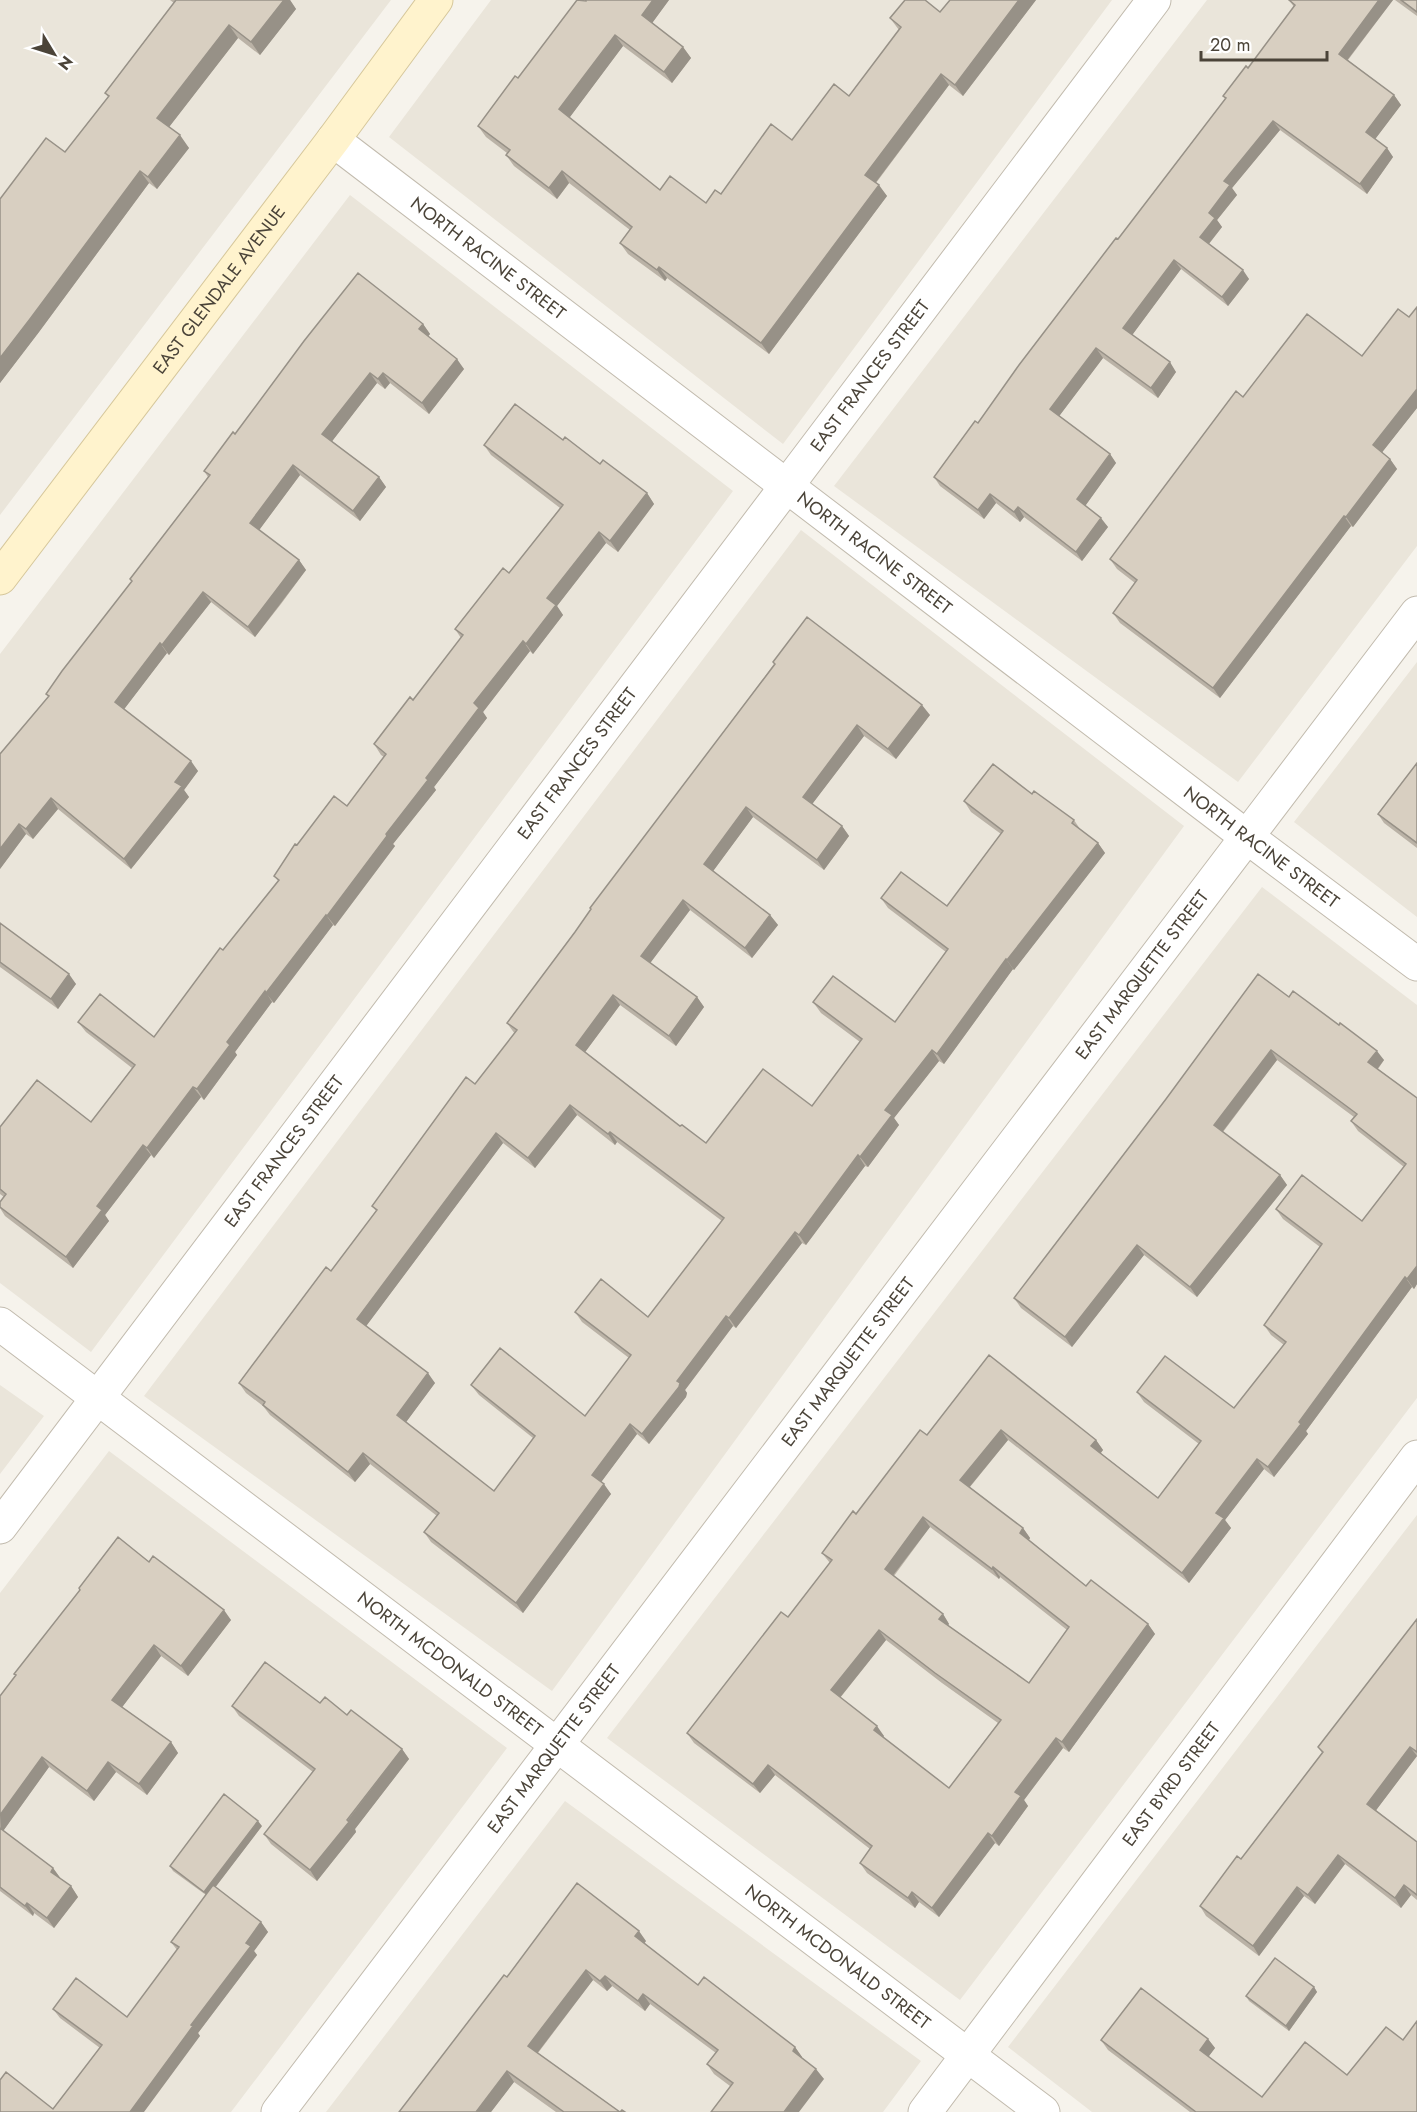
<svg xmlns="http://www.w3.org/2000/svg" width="1417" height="2112" font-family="Jost,sans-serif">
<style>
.residential{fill:#eae5da}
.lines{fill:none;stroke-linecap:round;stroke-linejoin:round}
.street-casing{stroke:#c2bbae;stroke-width:35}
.secondary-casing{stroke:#d6c79b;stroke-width:35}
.street{stroke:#fff;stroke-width:33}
.secondary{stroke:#fff3cd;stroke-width:33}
.wall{fill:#bab2a6;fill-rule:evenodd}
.shaded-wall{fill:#979187}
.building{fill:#d8cfc1;stroke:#979187;stroke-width:1.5;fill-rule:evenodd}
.labels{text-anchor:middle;stroke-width:4.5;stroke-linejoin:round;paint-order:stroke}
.street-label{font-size:18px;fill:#4b4439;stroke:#fff}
</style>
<rect width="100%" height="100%" fill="#f6f3ec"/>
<!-- residential -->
<path class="residential" d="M0 0H391L0 515Z
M491 0H1112L783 444 389 137Z
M1207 0H1417V546L1238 782 834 486Z
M350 195 733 491 91 1352 0 1283V654Z
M801 530 1184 826 552 1691 144 1396Z
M1417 662V917L1294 822Z
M1262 887 1417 1005V1398L960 2000 607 1738Z
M0 1385 44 1416 0 1474Z
M109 1451 507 1748 231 2112H0V1593Z
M1417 1515V2112H1092L1008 2047Z
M565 1801 921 2061 883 2112H326Z"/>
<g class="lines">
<!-- street casing -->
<g class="street-casing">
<g id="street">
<path id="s1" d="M333 140 1247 837 1417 964"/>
<path id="s2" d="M0 1324 1043 2112"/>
<path id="s3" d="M0 1527 1154 0"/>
<path id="s4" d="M278 2112 1417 613"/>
<path id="s5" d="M925 2112 1417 1457"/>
</g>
</g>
<!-- secondary casing -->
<g class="secondary-casing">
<g id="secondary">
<path id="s6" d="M0 578 333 140 436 0"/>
</g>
</g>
<!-- street -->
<use href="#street" class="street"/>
<!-- secondary -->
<use href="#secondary" class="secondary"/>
</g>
<!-- wall -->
<path class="wall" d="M170 0H290L296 9 260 55 238 38 169 127 189 148 157 189 149 183 39 332 0 383V199L65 152 108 97 105 93 174 3Z
M586 0H669L652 23 683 47 691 58 672 83 623 46 569 118 660 190 706 203 721 194 849 96 899 30 890 18 940 12 950 0H1036L963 96 949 85 876 183 887 196 769 354 667 278 665 281 628 254 620 243 630 230 569 183 557 199 514 166 506 155 507 153 486 137 478 126 518 78Z
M1289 0H1393L1348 60 1394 95 1401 105 1375 139 1387 148 1393 157 1367 194 1280 130 1232 188 1237 195 1217 220 1222 227 1209 244 1249 279 1228 306 1181 269 1132 335 1176 372 1158 398 1103 358 1059 416 1110 454 1116 463 1085 506 1108 527 1082 561 1024 517 1020 522 996 503 984 519 940 486 934 477 978 423 1225 99 1223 96 1248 68 1294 7Z
M1395 0H1417V16Z
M1417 307V408L1382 452 1390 459 1397 469 1353 527 1351 526 1220 698 1120 623 1113 613 1135 583 1117 569 1110 559 1243 397 1362 356 1409 317Z
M423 324 430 334 428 336 464 369 429 414 390 383 385 389 377 383 332 441 379 477 386 487 360 521 300 475 259 530 299 560 306 570 281 604 255 637 211 602 169 655 167 653 124 709 198 771 184 790 189 797 131 869 58 809 33 839 26 834 0 869 48 697 46 694 132 582 130 579 208 477 204 471 235 434Z
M563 440 647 493 654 504 618 552 606 543 557 606 563 615 533 654 530 651 483 712 487 718 434 787 436 790 393 844 395 846 335 926 333 925 274 1003 272 1002 235 1052 237 1055 204 1100 201 1097 154 1158 151 1155 105 1215 109 1221 73 1268 5 1216 0 1208V1202L4 1197 0 1194V1127L91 1122 132 1068 86 1032 78 1022 154 1037 278 881 274 876 297 845 347 806 384 757 381 755 374 744 413 700 461 638 455 629 509 573 560 508 491 455 484 445Z
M773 662 930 715 896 759 864 736 812 804 842 826 849 836 824 870 753 817 713 871 770 915 778 925 752 958 690 910 650 963 697 997 704 1007 676 1046 620 1005 585 1052 680 1126 706 1143 812 1106 860 1042 821 1013 813 1002 895 1022 946 952 888 908 881 898 947 906 1001 834 971 812 964 801 1032 794 1074 820 1080 829 1098 843 1105 853 1014 970 1013 969 944 1064 939 1061 894 1118 899 1125 868 1167 865 1166 806 1245 802 1243 736 1328 733 1326 685 1390 687 1393 686 1397 649 1444 637 1434 601 1482 611 1494 523 1613 431 1542 424 1532 437 1516 370 1464 355 1482 270 1415 263 1406 246 1393 239 1383 331 1271 376 1211 372 1206 475 1084 515 1034 507 1023 774 664ZM577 1115 615 1145 617 1142 722 1221 648 1317 575 1312 582 1322 629 1358 585 1416 471 1385 479 1395 533 1438 494 1491 406 1422 435 1383 366 1326 503 1143 535 1168Z
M1417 763V848L1384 823 1378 814Z
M0 923 76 984 58 1009 0 967Z
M1289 997 1384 1060 1378 1069 1417 1098V1284L1414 1289 1412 1287 1306 1431 1308 1434 1274 1477 1264 1469 1225 1520 1231 1528 1189 1583 1008 1440 970 1487 1023 1528 1030 1538 1029 1540 1086 1586 1148 1624 1155 1634 1069 1752 1063 1748 1024 1800 1028 1806 999 1846 995 1843 939 1917 919 1902 915 1908 867 1873 860 1863 870 1849 775 1775 760 1793 694 1743 687 1733 788 1617 830 1563 822 1553 927 1435 989 1355 1096 1440 1103 1450 1101 1453 1158 1498 1199 1444 1144 1402 1137 1392 1234 1408 1284 1345 1271 1335 1264 1325 1320 1247 1283 1219 1276 1209 1362 1221 1404 1167 1358 1131 1351 1121 1354 1117 1277 1060 1223 1132 1280 1175 1287 1185 1197 1297 1144 1255 1072 1347 1021 1308 1014 1298ZM930 1527 999 1579 1000 1577 1067 1630 1029 1683 948 1625 949 1624 943 1614 894 1576ZM886 1640 942 1683 998 1723 949 1788 883 1737 884 1736 840 1698Z
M149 1562 231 1620 188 1676 161 1656 122 1707 171 1742 178 1753 147 1795 116 1772 94 1801 49 1767 3 1831 53 1868 61 1879 71 1886 78 1897 54 1928 34 1913 33 1916 0 1891V1696L80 1590 79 1588Z
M1417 1619V1756L1376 1810 1417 1842V1900L1411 1895 1401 1908 1345 1864 1315 1904 1304 1896 1259 1956 1206 1916 1200 1906 1241 1859 1322 1753 1318 1747Z
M320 1703 347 1715 402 1749 409 1759 355 1829 356 1832 317 1881 271 1844 264 1834 313 1772 239 1716 232 1706Z
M262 1826 215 1887 261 1922 268 1932 254 1951 257 1955 198 2033 200 2036 53 2109 100 2048 60 2018 53 2009 127 2017 177 1950 171 1942 206 1895 173 1871 170 1866Z
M646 1941 644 1944 698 1985 795 2047 802 2057 801 2058 824 2079 730 2086 714 2074 707 2064 716 2053 650 2004 645 2011 612 1986 607 1991 593 1980 538 2053 620 2112H625H556L514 2082 491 2112 507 1977Z
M1314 1987 1317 1992 1289 2031 1249 2001 1246 1996Z
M1208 2039 1215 2048 1208 2057 1262 2097 1347 2075 1403 2040 1417 2112H1190L1108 2050 1101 2040Z"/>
<!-- shaded-wall -->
<path class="shaded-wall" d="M284 0H290L296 9 260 55 251 42Z
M653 0H669L650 26 642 15Z
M1019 0H1036L963 96 955 85Z
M1379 0H1393L1345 63 1339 54Z
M229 25 238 38 166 131 157 118Z
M615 35 623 46 567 121 559 109Z
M683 47 691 58 672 83 664 72Z
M941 74 949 85 873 186 865 175Z
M1394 95 1401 105 1373 142 1366 132Z
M1273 121 1280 130 1232 188 1237 195 1217 220 1222 227 1207 246 1200 237 1209 213 1224 181Z
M180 135 189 148 157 189 148 177Z
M1387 148 1393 157 1367 194 1360 184Z
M140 171 149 183 39 332 0 383V358Z
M562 171 569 183 557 199 549 188Z
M879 185 887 196 769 354 761 343Z
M1174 260 1181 269 1130 338 1123 328Z
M659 267 667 278 665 281 657 270Z
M1243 270 1249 279 1228 306 1222 297Z
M423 324 430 334 426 339 419 329Z
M1096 348 1103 358 1057 419 1050 409Z
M457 359 464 369 429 414 422 403Z
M1170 362 1176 372 1158 398 1151 388Z
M370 373 377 383 330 444 322 434Z
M383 373 390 383 385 389 378 379Z
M1417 389V408L1380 455 1373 445Z
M1110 454 1116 463 1083 509 1077 499Z
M1390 459 1397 469 1353 527 1346 517Z
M293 465 300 475 257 533 250 523Z
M379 477 386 487 360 521 353 511Z
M647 493 654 504 618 552 610 541Z
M990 494 996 503 984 519 978 510Z
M1018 507 1024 517 1020 522 1014 512Z
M1344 516 1351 526 1220 698 1213 688Z
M1101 518 1108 527 1082 561 1076 552Z
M599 532 606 543 557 606 563 615 533 654 526 644 547 598Z
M299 560 306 570 255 637 248 627Z
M203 592 211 602 169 655 162 645Z
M523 641 530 651 483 712 487 718 434 787 436 790 393 844 395 846 335 926 327 916 426 778 474 703Z
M160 643 167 653 122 712 115 702Z
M922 705 930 715 896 759 888 749Z
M857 725 864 736 810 807 803 797Z
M191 761 198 771 184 790 189 797 131 869 124 859 175 782Z
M51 798 58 809 33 839 26 829Z
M746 807 753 817 711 874 704 864Z
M19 824 26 834 0 869V849Z
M842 826 849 836 824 870 817 860Z
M1098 843 1105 853 1014 970 1007 960Z
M683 900 690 910 648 966 641 956Z
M326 915 333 925 274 1003 266 993Z
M770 915 778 925 752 958 745 948Z
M1006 959 1013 969 944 1064 937 1054Z
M69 974 76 984 58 1009 51 999Z
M265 991 272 1002 235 1052 237 1055 204 1100 197 1089 227 1042Z
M613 995 620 1005 583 1055 576 1045Z
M697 997 704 1007 676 1046 669 1036Z
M932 1050 939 1061 894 1118 899 1125 868 1167 860 1157 885 1110Z
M1271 1050 1277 1060 1220 1135 1214 1125Z
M1377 1051 1384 1060 1375 1072 1368 1062Z
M193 1087 201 1097 154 1158 147 1148Z
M570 1105 577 1115 535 1168 528 1158Z
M610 1132 617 1142 615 1145 608 1134Z
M496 1133 503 1143 364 1329 357 1319Z
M143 1145 151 1155 105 1215 109 1221 73 1268 66 1257 97 1206Z
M858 1155 865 1166 806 1245 799 1235Z
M1280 1175 1287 1185 1197 1297 1190 1287Z
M795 1232 802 1243 736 1328 729 1318Z
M1137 1245 1144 1255 1072 1347 1065 1337Z
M1417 1266V1284L1414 1289 1407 1279Z
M1405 1277 1412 1287 1306 1431 1308 1434 1274 1477 1268 1467 1299 1422Z
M726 1316 733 1326 685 1390 687 1393 686 1397 649 1444 642 1434 677 1381Z
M428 1373 435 1383 404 1425 397 1415Z
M630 1424 637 1434 599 1485 592 1475Z
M1001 1430 1008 1440 967 1490 960 1480Z
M1096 1440 1103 1450 1098 1456 1091 1446Z
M363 1453 370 1464 355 1482 348 1472Z
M1257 1459 1264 1469 1225 1520 1231 1528 1189 1583 1182 1573 1216 1513Z
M604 1484 611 1494 523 1613 516 1603Z
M923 1517 930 1527 891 1578 885 1569Z
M1023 1528 1030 1538 1027 1543 1020 1533Z
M993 1567 1000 1577 999 1579 992 1569Z
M224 1610 231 1620 188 1676 181 1666Z
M943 1614 949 1624 945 1629 939 1619Z
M1148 1624 1155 1634 1069 1752 1062 1742Z
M879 1630 886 1640 838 1700 831 1690Z
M154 1645 161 1656 120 1710 112 1700Z
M877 1726 884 1736 881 1740 874 1730Z
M1056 1738 1063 1748 1024 1800 1028 1806 999 1846 992 1836 1015 1792Z
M171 1742 178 1753 147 1795 139 1784Z
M1410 1747 1417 1756 1374 1813 1367 1804Z
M402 1749 409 1759 355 1829 356 1832 317 1881 310 1870Z
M42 1757 49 1767 1 1834 0 1815Z
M108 1762 116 1772 94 1801 87 1791Z
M768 1765 775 1775 760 1793 753 1784Z
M258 1821 262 1826 208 1897 204 1892Z
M988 1833 995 1843 939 1917 932 1908Z
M1338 1855 1345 1864 1315 1904 1308 1895Z
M53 1868 61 1879 51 1872Z
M1404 1885 1411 1895 1401 1908 1395 1898Z
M71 1886 78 1897 54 1928 47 1918Z
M1297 1887 1304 1896 1259 1956 1253 1946Z
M912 1892 919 1902 915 1908 908 1898Z
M27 1903 34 1913 33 1916 25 1906Z
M261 1922 268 1932 254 1951 257 1955 198 2033 200 2036 144 2112H130L191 2025 246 1943Z
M639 1931 646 1941 642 1946 635 1936Z
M586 1970 593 1980 535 2056 528 2046Z
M605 1976 612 1986 607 1991 600 1981Z
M1314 1987 1317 1992 1289 2031 1286 2026Z
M643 1994 650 2004 645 2011 638 2001Z
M1208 2039 1215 2048 1206 2060 1200 2050Z
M795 2047 802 2057 800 2061 793 2051Z
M816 2069 824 2079 799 2112H784Z
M507 2071 514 2082 491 2112H476Z"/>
<!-- building -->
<path class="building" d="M176 0H284L251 42 229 25 157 118 180 135 148 177 140 171 30 319 0 358V199L46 138 65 152 109 96 105 93Z
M577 0 586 1V0H653L642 15 683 47 664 72 615 35 559 109 660 190 670 176 706 203 715 190 721 194 771 124 792 140 834 84 849 96 901 27 890 18 905 0H925L940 12 950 0H1019L955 85 941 74 865 175 879 185 761 343 659 267 657 270 620 243 632 227 562 171 549 188 506 155 510 150 478 126 515 76 518 78Z
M1289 0H1379L1339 54 1394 95 1366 132 1387 148 1360 184 1273 121 1224 181 1230 185 1209 213 1215 218 1200 237 1243 270 1222 297 1174 260 1123 328 1170 362 1151 388 1096 348 1050 409 1110 454 1077 499 1101 518 1076 552 1018 507 1014 512 990 494 978 510 934 477 975 421 978 423 1019 365 1116 238 1118 239 1226 98 1223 96 1246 66 1248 68 1295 5Z
M1401 0H1417V12Z
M358 273 423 324 419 329 457 359 422 403 383 373 378 379 370 373 322 434 379 477 353 511 293 465 250 523 299 560 274 593 248 627 203 592 162 645 160 643 115 702 191 761 175 782 182 786 124 859 51 798 26 829 19 824 0 849V754L49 696 46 694 62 671 132 581 130 579 210 475 204 471 233 432 235 434 304 341Z
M1417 307V389L1373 445 1390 459 1346 517 1344 516 1213 688 1113 613 1137 580 1110 559 1236 391 1243 397 1307 314 1362 356 1398 309 1409 317Z
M515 404 563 440 565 437 600 464 603 460 647 493 610 541 599 532 547 598 556 605 526 644 523 641 474 703 479 708 426 778 428 780 386 834 387 836 327 916 326 915 266 993 265 991 227 1042 230 1045 197 1089 193 1087 147 1148 143 1145 97 1206 102 1210 66 1257 0 1207V1202L6 1194 0 1189V1127L37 1080 91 1122 135 1065 78 1022 100 994 154 1037 220 948 223 950 279 880 274 876 295 844 297 845 334 796 347 806 386 754 374 744 410 697 413 700 463 635 455 629 503 568 509 573 563 505 484 445Z
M807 617 922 705 888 749 857 725 803 797 842 826 817 860 746 807 704 864 770 915 745 948 683 900 641 956 697 997 669 1036 613 995 576 1045 680 1126 682 1125 706 1143 763 1069 812 1106 862 1039 813 1002 833 976 895 1022 948 949 881 898 901 872 947 906 1003 831 964 801 993 764 1032 794 1034 791 1074 820 1072 823 1098 843 1007 960 1006 959 937 1054 932 1050 885 1110 892 1115 860 1157 858 1155 799 1235 795 1232 729 1318 726 1316 677 1381 680 1383 679 1387 642 1434 630 1424 592 1475 604 1484 516 1603 424 1532 439 1513 363 1453 348 1472 263 1405 265 1402 239 1383 326 1267 331 1271 377 1210 372 1206 466 1077 475 1084 517 1030 507 1023 575 932 591 909 590 908 775 664 773 662ZM570 1105 608 1134 610 1132 724 1218 648 1317 601 1279 575 1312 631 1355 585 1416 500 1348 471 1385 535 1436 494 1491 397 1415 428 1373 357 1319 496 1133 528 1158Z
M1417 763V843L1378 814Z
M0 923 69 974 51 999 0 962Z
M1258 974 1289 997 1293 991 1339 1025 1340 1023 1377 1051 1368 1062 1417 1098V1266L1407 1279 1405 1277 1299 1422 1301 1424 1268 1467 1257 1459 1216 1513 1224 1518 1182 1573 1001 1430 960 1480 1023 1528 1020 1533 1086 1586 1091 1580 1148 1624 1062 1742 1056 1738 1015 1792 1021 1796 992 1836 988 1833 932 1908 912 1892 908 1898 860 1863 872 1846 768 1765 753 1784 687 1733 781 1612 788 1617 832 1560 822 1553 853 1511 856 1514 920 1430 927 1435 989 1355 1096 1440 1091 1446 1158 1498 1201 1441 1137 1392 1165 1356 1234 1408 1286 1342 1264 1325 1322 1244 1276 1209 1302 1175 1362 1221 1406 1164 1351 1121 1357 1114 1271 1050 1214 1125 1280 1175 1190 1287 1137 1245 1065 1337 1014 1298 1166 1099ZM923 1517 992 1569 993 1567 1069 1627 1029 1683 939 1619 943 1614 885 1569ZM879 1630 935 1673 1001 1720 949 1788 874 1730 877 1726 831 1690Z
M118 1537 149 1562 153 1556 224 1610 181 1666 154 1645 112 1700 171 1742 139 1784 108 1762 87 1791 42 1757 0 1815V1696L16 1675 14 1674 80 1590 79 1588Z
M1417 1619V1752L1410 1747 1367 1804 1417 1842V1895L1404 1885 1395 1898 1338 1855 1308 1895 1297 1887 1253 1946 1200 1906 1237 1856 1241 1859 1323 1752 1318 1747Z
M265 1662 320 1703 325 1697 347 1715 351 1710 402 1749 347 1820 349 1822 310 1870 264 1834 315 1769 232 1706Z
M224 1794 258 1821 204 1892 170 1866Z
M0 1828 53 1868 51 1872 71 1886 47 1918 27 1903 25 1906 0 1887Z
M577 1883 639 1931 635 1936 698 1985 704 1977 795 2047 793 2051 816 2069 784 2112H711L733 2083 707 2064 718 2050 643 1994 638 2001 605 1976 600 1981 586 1970 528 2046 620 2112 622 2110 625 2112H564L507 2071 476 2112H399L504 1975 507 1977Z
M213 1885 261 1922 246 1943 251 1946 191 2025 193 2026 130 2112H0V2080L6 2072 53 2109 102 2045 53 2009 76 1978 127 2017 179 1947 171 1942Z
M1275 1958 1314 1987 1286 2026 1246 1996Z
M1141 1988 1208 2039 1200 2050 1262 2097 1305 2042 1347 2075 1386 2027 1403 2040 1417 2021V2112H1196L1101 2040Z"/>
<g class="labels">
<!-- street labels -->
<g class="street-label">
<text dy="6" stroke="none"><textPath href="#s1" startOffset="195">NORTH RACINE STREET</textPath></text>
<text dy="6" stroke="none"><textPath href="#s6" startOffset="362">EAST GLENDALE AVENUE</textPath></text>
<text dy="6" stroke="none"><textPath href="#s3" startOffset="1443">EAST FRANCES STREET</textPath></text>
<text dy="6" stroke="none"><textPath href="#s1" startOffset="681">NORTH RACINE STREET</textPath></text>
<text dy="6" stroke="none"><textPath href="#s3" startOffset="957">EAST FRANCES STREET</textPath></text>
<text dy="6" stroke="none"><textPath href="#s1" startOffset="1167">NORTH RACINE STREET</textPath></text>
<text dy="6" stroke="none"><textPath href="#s4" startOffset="1428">EAST MARQUETTE STREET</textPath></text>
<text dy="6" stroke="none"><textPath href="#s3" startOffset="471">EAST FRANCES STREET</textPath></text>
<text dy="6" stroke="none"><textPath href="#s4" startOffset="942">EAST MARQUETTE STREET</textPath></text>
<text dy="6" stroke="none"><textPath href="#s2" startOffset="564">NORTH MCDONALD STREET</textPath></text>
<text dy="6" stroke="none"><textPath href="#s4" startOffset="456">EAST MARQUETTE STREET</textPath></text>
<text dy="6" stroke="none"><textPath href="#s5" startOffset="410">EAST BYRD STREET</textPath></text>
<text dy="6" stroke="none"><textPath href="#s2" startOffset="1050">NORTH MCDONALD STREET</textPath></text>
</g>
</g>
<!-- north arrow -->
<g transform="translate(54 54) rotate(128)" stroke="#ffffff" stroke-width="4.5" paint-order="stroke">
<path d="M0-4.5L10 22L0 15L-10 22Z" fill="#4b4439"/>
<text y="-9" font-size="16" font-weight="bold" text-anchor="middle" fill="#4b4439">N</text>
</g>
<!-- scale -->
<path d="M1201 51v9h126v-9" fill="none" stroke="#4b4439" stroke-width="3"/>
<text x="1210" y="51" font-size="18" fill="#4b4439" stroke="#ffffff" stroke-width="4.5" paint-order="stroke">20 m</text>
</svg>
